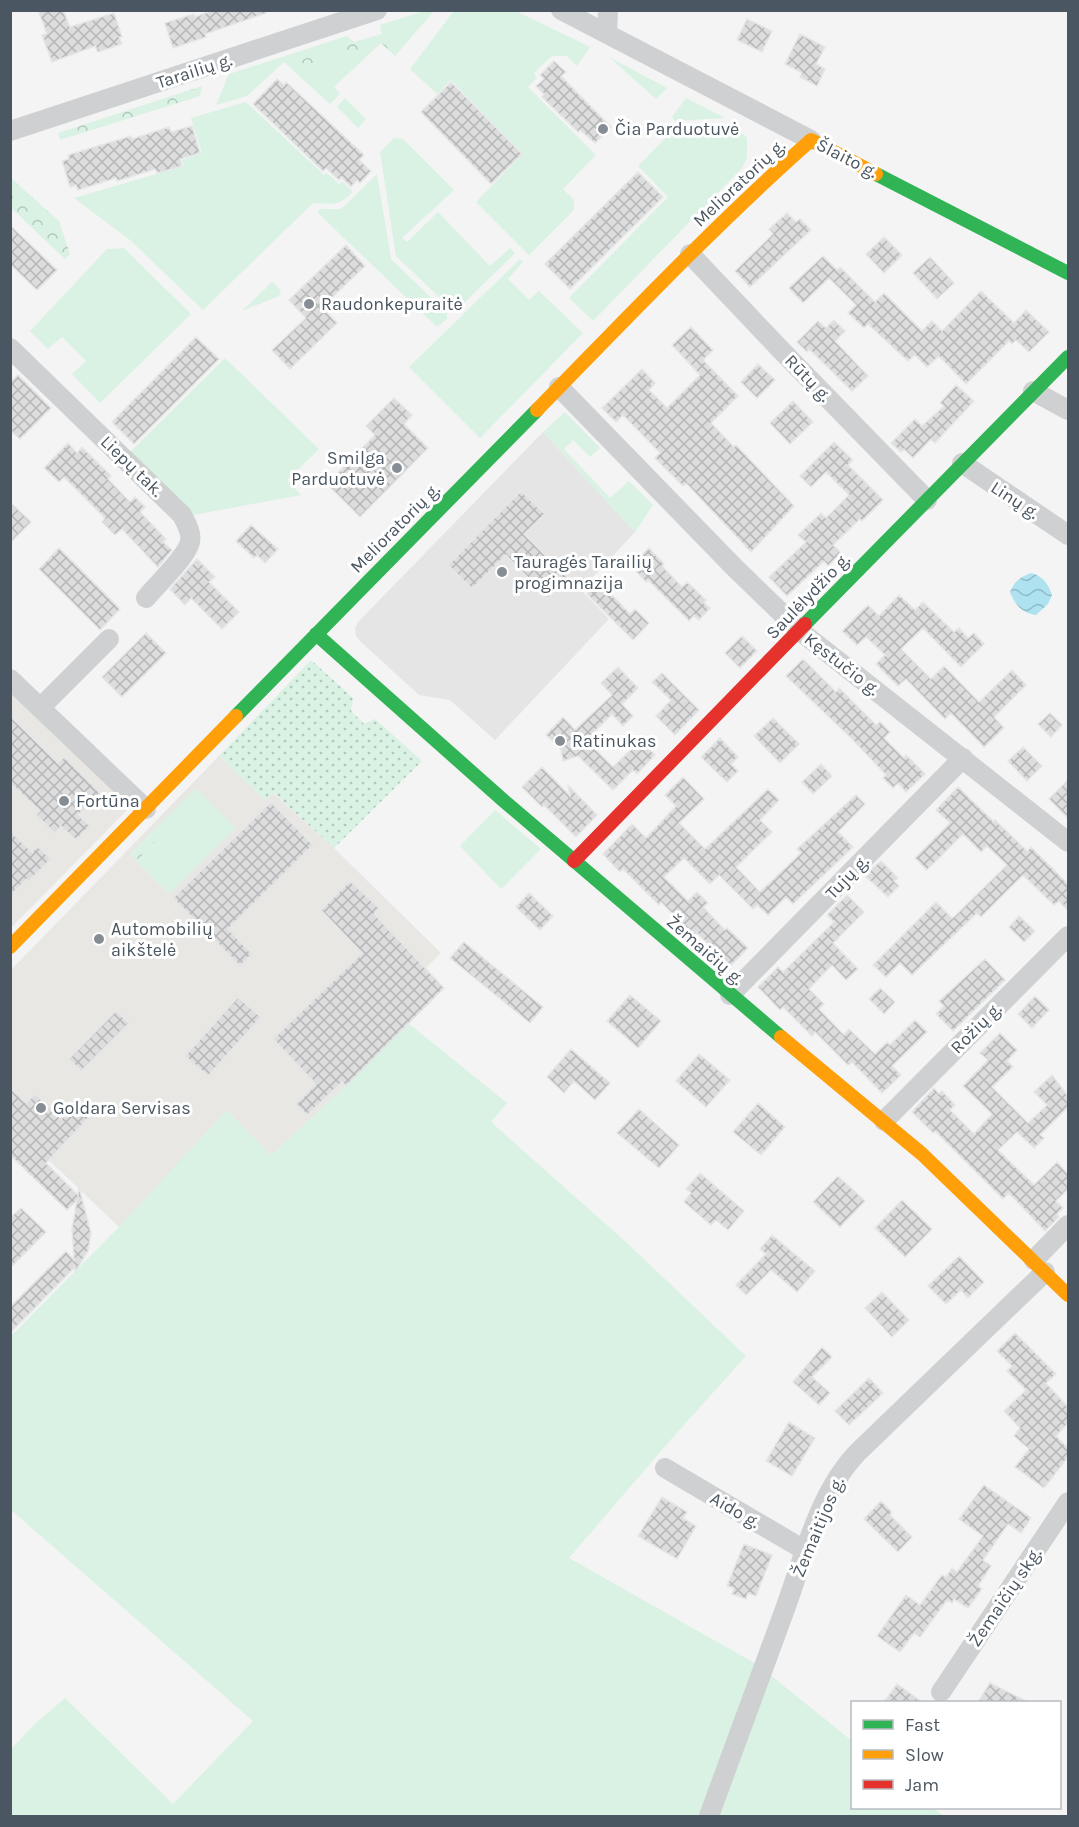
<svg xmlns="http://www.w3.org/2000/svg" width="1079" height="1827" font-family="Karla,sans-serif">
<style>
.commercial{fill:#e8e7e3}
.education{fill:#e6e5e6}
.green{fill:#d9f2e3}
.forest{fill:url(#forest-crowns)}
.park{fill:url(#park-dots)}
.water{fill:url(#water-waves)}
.building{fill:url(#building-cross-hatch);stroke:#e5e6e7;stroke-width:1.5}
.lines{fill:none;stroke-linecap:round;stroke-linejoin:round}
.street{stroke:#ced0d2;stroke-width:20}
.fast{stroke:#30b455;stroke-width:14}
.slow{stroke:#ff9f0a;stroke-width:14}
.jam{stroke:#e5322d;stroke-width:14}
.poi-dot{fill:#868d94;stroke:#fff;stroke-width:2}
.labels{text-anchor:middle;stroke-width:6;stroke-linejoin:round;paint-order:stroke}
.street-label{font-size:18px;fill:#4a5661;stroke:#fff}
.poi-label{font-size:18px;fill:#4a5661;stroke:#fff;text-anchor:start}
</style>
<defs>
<pattern id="forest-crowns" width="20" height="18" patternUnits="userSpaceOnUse" patternTransform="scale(1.5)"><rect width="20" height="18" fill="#d9f2e3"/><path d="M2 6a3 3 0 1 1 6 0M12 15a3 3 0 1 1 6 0" fill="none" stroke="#b2c7bb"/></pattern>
<pattern id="park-dots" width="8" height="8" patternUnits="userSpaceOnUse" patternTransform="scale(1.5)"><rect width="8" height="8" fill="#d9f2e3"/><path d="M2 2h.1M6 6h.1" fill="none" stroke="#b2c7bb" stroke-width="1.8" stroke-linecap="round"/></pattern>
<pattern id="water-waves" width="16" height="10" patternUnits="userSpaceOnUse" patternTransform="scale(1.5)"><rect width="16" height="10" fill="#aee2f0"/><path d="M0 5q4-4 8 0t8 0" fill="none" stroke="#90bac6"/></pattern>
<pattern id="building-cross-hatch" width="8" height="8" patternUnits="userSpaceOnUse" patternTransform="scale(1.5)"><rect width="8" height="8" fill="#ddddde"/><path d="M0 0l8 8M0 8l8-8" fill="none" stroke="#b5b6b7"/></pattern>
</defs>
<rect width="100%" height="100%" fill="#f4f4f4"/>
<!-- commercial -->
<path class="commercial" d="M10 679 137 800 10 929Z
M219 756 265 800 273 793 334 848 441 953 426 968 444 988 346 1086 271 1156 227 1111 119 1227 11 1124 10 971Z"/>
<!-- education -->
<path class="education" d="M543 432 635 532 581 590 609 619 495 740 450 700 419 695 360 641 356 636 355 629 358 622Z"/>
<!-- green -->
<path class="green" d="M424 11H434L395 56 381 43 334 87 340 94 330 104 284 62 247 96 216 105 229 74 347 36 354 42 382 34 380 25Z
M454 11H516L590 47 577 66 567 56H552L534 73 537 78 528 87 596 155 563 189 574 200V210L529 255 476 202 523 154 451 80 437 94 410 69Z
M609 57 667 88 656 99Z
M345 98 366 119 358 128 337 107Z
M686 98 725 118 675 121 672 117Z
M246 102 324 175 327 173 339 184 342 181 353 192C337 207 333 204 313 203L203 310 130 240 74 198 184 166 182 160 202 153 191 118Z
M732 123 747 138V158L742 168 593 321 569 298 668 197 638 166 676 127Z
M394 138 403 139 454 190 402 238 407 242 438 212 490 266 510 248 515 253 455 312 396 256 380 152Z
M377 174 391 259 447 313V319L437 327 317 212 321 209H341Z
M124 248 191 314 100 403 72 374 86 361 62 337 48 349 30 331 107 249Z
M520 259 523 262 508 279 529 300 539 291 583 333 480 438 409 367Z
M272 282 281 290 279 296 242 311Z
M225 358 319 449 287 480 301 495 188 516 127 455Z
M565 412 600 448 590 457 573 440 564 449 610 498 629 481 653 505 635 532 543 432Z
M196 788 236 828 169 894 136 861 190 806 184 800Z
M495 810 541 849 501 889 460 846Z
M408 1023 507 1103 491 1122 627 1243 746 1356 674 1436 569 1558 758 1665 852 1741V1808H933L944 1816H11V1749L37 1722 65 1698 173 1804 253 1721 11 1510V1336L119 1227 227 1110 271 1155 346 1086Z"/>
<!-- forest -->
<path class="forest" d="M385 34 396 44 389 50 381 43 298 70 291 63Z
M202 86 200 96 60 140 58 133Z
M11 178 59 221 70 254 65 259 11 208Z
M184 800 190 806 136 861 130 854Z"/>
<!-- park -->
<path class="park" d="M311 660 353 698 351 711 364 724 375 719 422 761 334 848 274 793 265 800 219 756Z"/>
<!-- water -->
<path class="water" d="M1031 573C1043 576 1048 584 1052 595L1048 604 1036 615C1022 613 1015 605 1010 592 1015 581 1020 577 1031 573Z"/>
<!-- building -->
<path class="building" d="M38 10H63L70 27 114 13 122 37H119L122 44 98 52 95 46 52 62 42 35 47 34Z
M213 10H265L266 13 205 34 206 37 173 48 165 23 194 14 195 17Z
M747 19 772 31 762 52 737 40Z
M800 34 825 47 816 64 825 69 817 86 800 77 802 73 785 64Z
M554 61 566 72 561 76 611 127 595 143 580 130 578 132 542 97 544 94 536 86 544 79 540 75Z
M277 79 284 85 286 82 364 155 359 160 371 171 360 183 357 180 351 187 341 177 339 180 326 168 323 171 253 104Z
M451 82 522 154 491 184 421 112Z
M192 126 200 153 180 159 182 166 157 173 155 169 117 181 116 178 78 190 76 185 70 187 62 161 69 159 68 155 131 136 132 139 169 127 171 132Z
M638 172 663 197 570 289 545 264Z
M787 213 796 222 800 219 811 230 750 287 735 271 773 234 769 229Z
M10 225 57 270 37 290 10 264Z
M884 237 902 255 884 273 866 254Z
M346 245 365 266 322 307 337 323 290 369 272 350 306 318 289 300Z
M823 256 837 270 840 267 875 302 884 293 922 331 932 321 942 331 981 291 1014 323 1026 310 1049 332 1029 352 1016 340 1012 344 1009 341 966 384 939 356 927 367 915 355 908 361 868 324 864 328 848 313 856 305 829 278 803 303 789 288Z
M930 257 954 283 937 299 913 273Z
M834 320 845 331 835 341 868 376 852 391 809 349 807 352 797 342 818 321 826 328Z
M691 327 713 350 703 360 738 396 711 423 734 447 736 445 794 506 751 552 686 483 683 486 655 458 660 453 623 415 616 422 602 408 642 369 655 383 649 390 667 408 700 375 672 345Z
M196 337 219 359 134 444 112 422Z
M758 364 775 380 757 398 741 382Z
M18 375 51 408 20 439 10 430V382Z
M956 385 974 401 935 443 931 439 913 458 904 449 901 452 891 443 915 419 922 426 944 406 940 403Z
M394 398 412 415 404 424 428 448 360 517 327 484 375 435 366 426Z
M793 401 813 422 790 444 770 423Z
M834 442 853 460 848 465 883 500 862 521 860 519 833 545 841 553 828 566 824 561 787 596 769 577 806 542 798 535 821 513 826 518 849 495 826 472 811 487 800 476Z
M68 443 77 453 82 447 111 476 108 479 130 502 135 497 145 507 140 512 166 539 163 542 172 550 158 567 122 529 115 535 102 522 105 518 64 477 59 482 44 468Z
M521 491 545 514 524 534 568 578 548 598 506 555 472 589 448 565Z
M10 502 31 522 10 543Z
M251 525 278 549 265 563 257 555 254 558 236 541Z
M59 548 120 609 100 630 39 569Z
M649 548 664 564 662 566 682 587 687 582 706 600 704 603 710 608 699 620 694 615 689 621 648 580 646 582 631 566Z
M197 559 215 577 209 582 239 612 222 629 191 598 185 605 170 589Z
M604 577 613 587 608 591 630 614 635 609 649 623 633 640 587 594Z
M899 595 915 610 923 602 954 632 959 628 968 638 974 633 984 644 961 667 923 628 901 649 931 679 944 666 979 702 1012 670 1026 685 994 717 1004 728 984 747 951 713 945 719 906 679 898 686 876 664 885 655 866 637 857 645 842 631 868 605 879 616Z
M146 633 166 653 122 697 102 677Z
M742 636 757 651 740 668 725 653Z
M803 659 836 692 839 688 876 725 880 722 890 732 884 738 904 758 906 755 925 774 906 792 898 783 893 788 883 778 886 775 852 739 786 676Z
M618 667 638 688 622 704 633 716 623 726 612 714 586 740 613 767 641 740 655 755 637 774 633 770 613 790 578 756 563 761 561 749 546 735 563 717 575 730 612 695 601 683Z
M662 673 699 710 675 735 656 716 671 700 652 682Z
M1050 713 1062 725 1051 737 1038 724Z
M10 716 58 763 64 757 100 793 78 815 90 826 76 840 61 826 55 833 36 815 40 811 10 783Z
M773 718 799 744 780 763 754 736Z
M720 738 738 757 731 764 738 771 727 782 701 757Z
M1023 747 1042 766 1027 781 1008 761Z
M821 764 832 776 813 794 802 782Z
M542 767 570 796 568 785 597 815 576 837 544 805 542 807 522 787Z
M683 777 704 799 679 823 705 849 768 789 779 800 760 820 772 832 736 867 760 892 801 853 797 849 856 795 865 804 838 832 853 847 793 904 786 897 768 915 757 905 753 909 719 875 710 884 684 858 664 877 688 901 697 892 708 903 703 907 725 930 727 928 748 948 730 966 697 933 694 936 661 902 659 905 623 869 620 872 603 854 632 824 646 838 676 806 665 795Z
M1068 780V818L1049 799Z
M958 787 994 822 995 820 1027 851 1031 847 1068 884V911L1059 901 1054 905 1023 875 981 917 977 913 912 975 900 963 886 977 873 965 936 902 952 918 954 917 1007 865 987 846 981 852 963 834 927 870 915 858 950 823 936 810Z
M271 802 313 845 228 929 252 954 240 966 173 898Z
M10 831 32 852 37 846 51 859 29 881 27 879 10 896Z
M881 861 898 878 894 881 899 886 888 897 864 875Z
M350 881 379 908 374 914 444 988 346 1086 342 1082 307 1115 296 1104 316 1084 273 1039 362 953 321 910Z
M529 893 553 916 540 930 516 907Z
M847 895 864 912 833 943 858 969 846 980 832 965 809 989 824 1004 819 1009 844 1035 849 1029 875 1054 887 1042 890 1045 915 1020 927 1032 892 1066 901 1075 882 1093 852 1062 848 1065 815 1032 812 1036 783 1007 780 1010 758 987 778 967 783 972 834 922 827 915Z
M1019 916 1035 931 1024 942 1009 927Z
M464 942 543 1007 530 1023 450 958Z
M985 959 1005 980 953 1031 936 1014 944 1006 939 1001Z
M880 988 895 1002 884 1014 869 999Z
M630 995 661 1021 638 1048 607 1021Z
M1035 996 1049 1010 1032 1028 1018 1014Z
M238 997 261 1017 208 1076 185 1056Z
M116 1011 129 1023 81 1071 69 1059Z
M1000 1033 1017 1050 1007 1061 1013 1067 992 1087 1028 1123 1047 1105 1034 1092 1052 1075 1068 1096V1107L1040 1135 1044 1138 1034 1148 1017 1132 998 1150 1034 1185 1057 1162 1068 1174V1189L1056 1201 1063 1208 1057 1214 1059 1217 1045 1231 1009 1193 1003 1199 935 1131 933 1133 912 1112 934 1088 939 1094 942 1091 955 1105 950 1110 974 1134 992 1114 963 1086 988 1060 980 1053Z
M571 1049 610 1083 595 1100 574 1081 564 1093 547 1077Z
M699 1054 730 1080 706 1107 676 1081Z
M10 1088 26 1103 35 1094 61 1119 77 1102 91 1115 46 1163 78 1195 79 1187 91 1233 88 1251 75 1272V1267L10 1333V1307L66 1251 74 1260 72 1229 77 1200 67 1210 10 1155Z
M758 1103 785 1127 761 1155 733 1132Z
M639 1109 679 1145 659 1168 617 1133Z
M700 1173 744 1211 728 1230 716 1220 711 1225 684 1202 691 1193 686 1189Z
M838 1176 865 1201 840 1227 813 1202Z
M902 1200 932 1229 905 1257 875 1228Z
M21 1208 46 1232 10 1268V1218Z
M772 1235 815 1271 797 1292 771 1270 746 1295 736 1285 766 1254 760 1249Z
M959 1256 984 1282 968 1298 961 1290 946 1304 928 1286Z
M882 1292 909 1320 892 1337 865 1308Z
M1015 1333 1056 1374 1046 1383 1068 1407V1423L1056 1436 1068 1448V1457L1044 1488 1015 1467 1029 1449 1014 1436 1020 1428 1004 1411 1026 1390 1007 1371 1012 1366 997 1351Z
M822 1347 832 1357 812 1377 830 1393 819 1405 793 1382Z
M869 1378 883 1393 849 1425 835 1411Z
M789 1422 815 1438 792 1476 766 1461Z
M984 1485 1031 1518 1021 1533 1008 1524 983 1560 991 1566 978 1586 982 1589 968 1608 954 1599 952 1603 947 1600 920 1637 914 1633 900 1652 877 1636 906 1595 920 1605 942 1575 946 1577 952 1568 957 1572 983 1536 959 1519Z
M662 1497 687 1512 683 1518 696 1526 677 1559 638 1536Z
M881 1501 892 1512 890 1515 912 1537 898 1552 864 1519Z
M744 1544 772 1555 756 1596 748 1593 746 1599 732 1594 734 1588 727 1586Z
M990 1683 1028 1702H978Z
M897 1684 922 1702H884Z"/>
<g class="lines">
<!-- street -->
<path class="street" d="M561 10 811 140
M607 34 608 10
M10 131 377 10
M690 254 780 349 927 500
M10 348 182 515C186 523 192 532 190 542 186 558 157 584 146 598
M559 387 734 567 800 631 1068 842
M1033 391 1068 410
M962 463 1068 535
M10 679 146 809
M40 708 109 639
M730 995 963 758
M884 1121 1068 936
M1034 1260 1068 1225
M665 1468 806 1551
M941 1692 1068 1502
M709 1816C734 1747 760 1678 785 1609 804 1557 819 1492 858 1452L1045 1272"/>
<!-- fast -->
<path class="fast" d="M876 174 1068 273
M805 624 1068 357
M316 634 504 801 781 1037
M236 716 537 410"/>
<!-- slow -->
<path class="slow" d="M537 410C627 318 715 225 811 140L876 174
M10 947 236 716
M781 1037 922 1154 1068 1295"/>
<!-- jam -->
<path class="jam" d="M574 861 805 624"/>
</g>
<!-- markers -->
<g class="poi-dot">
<circle cx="603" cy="129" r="6"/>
<circle cx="309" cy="304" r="6"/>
<circle cx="397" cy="468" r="6"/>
<circle cx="502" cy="572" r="6"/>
<circle cx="560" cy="741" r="6"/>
<circle cx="64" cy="801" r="6"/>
<circle cx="99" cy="939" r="6"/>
<circle cx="41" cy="1108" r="6"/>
</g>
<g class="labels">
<!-- street labels -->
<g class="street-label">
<text transform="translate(194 71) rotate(-18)" y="6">Tarailių g.</text>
<text transform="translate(847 158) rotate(27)" y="6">Šlaito g.</text>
<text transform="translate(739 183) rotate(-43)" y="6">Melioratorių g.</text>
<text transform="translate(808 378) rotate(46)" y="6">Rūtų g.</text>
<text transform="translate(132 466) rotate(44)" y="6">Liepų tak.</text>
<text transform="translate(1015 500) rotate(33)" y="6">Linų g.</text>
<text transform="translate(395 528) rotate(-45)" y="6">Melioratorių g.</text>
<text transform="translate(808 596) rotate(-46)" y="6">Saulėlydžio g.</text>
<text transform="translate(842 664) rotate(38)" y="6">Kęstučio g.</text>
<text transform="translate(847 877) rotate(-46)" y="6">Tujų g.</text>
<text transform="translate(705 950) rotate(41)" y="6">Žemaičių g.</text>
<text transform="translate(976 1028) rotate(-45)" y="6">Rožių g.</text>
<text transform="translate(735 1510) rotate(30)" y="6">Aido g.</text>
<text transform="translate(818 1527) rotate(-67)" y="6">Žemaitijos g.</text>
<text transform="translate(1005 1597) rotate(-56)" y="6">Žemaičių skg.</text>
</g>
<!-- poi labels -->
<g class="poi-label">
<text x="615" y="135">Čia Parduotuvė</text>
<text x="321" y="310">Raudonkepuraitė</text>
<text x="385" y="464" text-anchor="end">Smilga<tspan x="385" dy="21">Parduotuvė</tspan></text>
<text x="514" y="568">Tauragės Tarailių<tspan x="514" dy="21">progimnazija</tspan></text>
<text x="572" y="747">Ratinukas</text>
<text x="76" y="807">Fortūna</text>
<text x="111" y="935">Automobilių<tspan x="111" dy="21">aikštelė</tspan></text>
<text x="53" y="1114">Goldara Servisas</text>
</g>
</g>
<!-- border -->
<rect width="1079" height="1827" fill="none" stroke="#4a5661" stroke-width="24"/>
<!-- legend -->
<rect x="851" y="1701" width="210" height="108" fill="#ffffff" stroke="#b7bbc0" stroke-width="1.5"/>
<rect x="863" y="1720" width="30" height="9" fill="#30b455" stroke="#b7bbc0" stroke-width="1.5"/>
<text x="905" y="1731" font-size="18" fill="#4a5661">Fast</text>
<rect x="863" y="1750" width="30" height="9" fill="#ff9f0a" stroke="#b7bbc0" stroke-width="1.5"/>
<text x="905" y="1761" font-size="18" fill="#4a5661">Slow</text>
<rect x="863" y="1780" width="30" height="9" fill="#e5322d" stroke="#b7bbc0" stroke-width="1.5"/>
<text x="905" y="1791" font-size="18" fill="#4a5661">Jam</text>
</svg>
